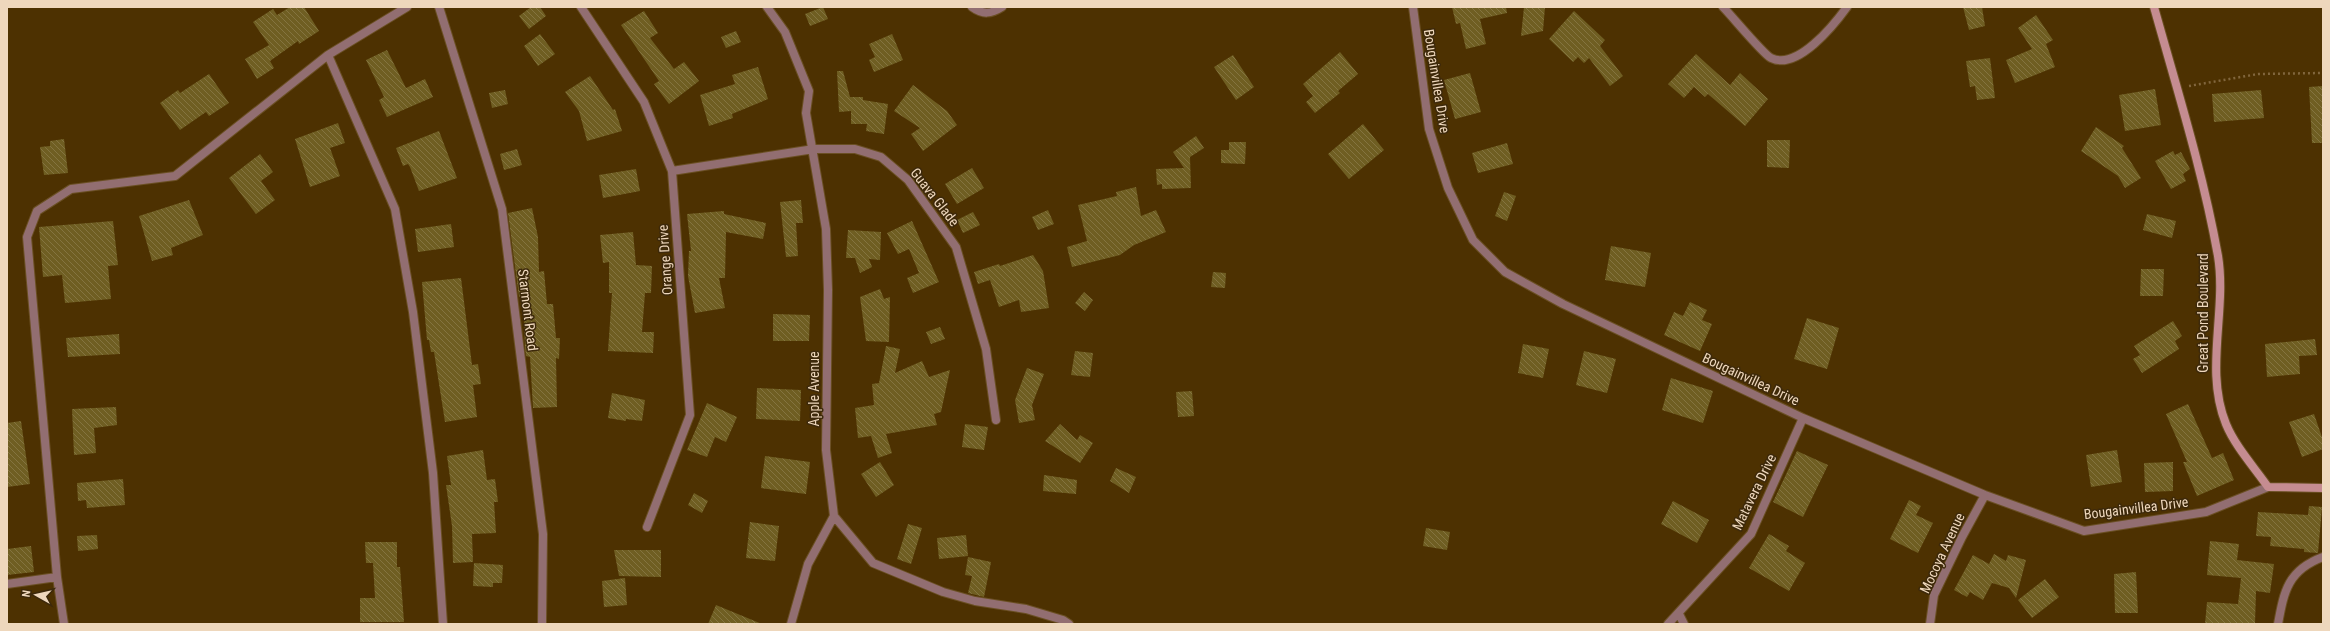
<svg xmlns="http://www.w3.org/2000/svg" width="2330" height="631" font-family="'Roboto Condensed',sans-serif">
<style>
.building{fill:url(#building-back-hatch)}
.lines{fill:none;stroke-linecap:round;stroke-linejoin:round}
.street-casing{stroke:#6a4f23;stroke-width:10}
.secondary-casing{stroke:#6a4f23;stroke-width:10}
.path{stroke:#81663d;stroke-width:2.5;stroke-dasharray:2 3;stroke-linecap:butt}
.street{stroke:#926e71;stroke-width:8}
.secondary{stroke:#c58c91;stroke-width:8}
.labels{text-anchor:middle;stroke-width:3;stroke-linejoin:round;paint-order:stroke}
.street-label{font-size:14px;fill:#eed7bc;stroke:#3d290b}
</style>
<defs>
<pattern id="building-back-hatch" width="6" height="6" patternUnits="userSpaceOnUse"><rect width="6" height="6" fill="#6f5e22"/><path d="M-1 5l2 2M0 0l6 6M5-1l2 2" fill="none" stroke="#847440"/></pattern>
</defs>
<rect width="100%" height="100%" fill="#4d3101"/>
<!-- building -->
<path class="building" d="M290 7H304L319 31 299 44 298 41 270 61 274 68 257 79 245 59 269 45 253 22 273 9 277 15Z
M531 7H540L546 16 529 29 519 16Z
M823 7 828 19 810 26 805 14Z
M1452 7H1506L1507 13 1480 19 1486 44 1466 49 1460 23 1456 24Z
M1524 7H1545L1543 31 1521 36Z
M1963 7H1982L1985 26 1969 30Z
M644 11 658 33 650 38 674 69 684 62 699 81 669 104 654 84 659 81 621 25Z
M1574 11 1605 40 1600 46 1623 76 1610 86 1589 58 1584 63 1578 57 1573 62 1549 39Z
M2036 15 2053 40 2046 44 2055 67 2015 83 2006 60 2032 49 2018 28Z
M736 31 741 42 726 48 721 37Z
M540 34 555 54 538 66 524 46Z
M892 34 903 60 874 72 869 60 875 57 869 44Z
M387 50 406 88 425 79 433 97 387 117 379 100 384 97 366 60Z
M1340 52 1358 74 1338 91 1340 93 1315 113 1306 102 1313 96 1303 84Z
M1696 54 1730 85 1740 73 1768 99 1745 126 1708 94 1705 97 1694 87 1684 98 1668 84Z
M1233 55 1254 87 1236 100 1214 67Z
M1990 58 1995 98 1977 100 1975 86 1970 87 1966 61Z
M758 67 768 99 732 114 733 118 709 126 700 95 735 84 732 75Z
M837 71H843L850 97H863V100L888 104 884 134 866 131 867 124H851V111L839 112Z
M1470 73 1481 112 1455 119 1444 80Z
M209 74 229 103 209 116 206 112 180 130 160 103 178 90 180 93Z
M590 76 613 110 615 109 622 131 587 141 579 111 565 92Z
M913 85 947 111 957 125 923 151 911 134 920 128 894 111Z
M2323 86V143H2312L2309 87Z
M2155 89 2161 125 2125 131 2119 95Z
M505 90 508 104 492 108 489 93Z
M2261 90 2264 118 2214 122 2212 94Z
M338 123 345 143 330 148 340 176 310 187 295 139Z
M1363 124 1384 150 1349 179 1328 154Z
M2096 127 2124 146 2122 148 2141 178 2125 188 2118 176 2081 151Z
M439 131 457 178 419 191 410 167 408 164 403 166 396 148Z
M1196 136 1204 148 1190 157 1191 188 1162 189V184L1157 185 1156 169 1184 168 1173 152Z
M64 139 68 173 44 175 40 147 50 146V141Z
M1767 140H1790L1789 168 1767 167Z
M1229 142H1246L1245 164 1221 163V150H1229Z
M1507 143 1513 164 1478 173 1472 153Z
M517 149 522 165 504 170 500 154Z
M2173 151 2175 155 2181 152 2190 169 2183 174 2186 181 2171 189 2155 161Z
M260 154 273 172 261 181 275 200 256 214 229 178Z
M972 168 984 188 957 204 945 184Z
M636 169 640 191 603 198 599 175Z
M1136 187 1141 216 1156 210 1166 232 1134 245 1120 255 1072 267 1067 247 1087 241 1078 205 1117 196 1116 192Z
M1504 192 1516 196 1507 221 1495 216Z
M189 200 203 235 171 248 173 255 152 261 139 216Z
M801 200 803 223H796L798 256 786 257 780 202Z
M532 208 538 237 539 272 544 271 547 304H553L556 338H560L559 359 556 358 557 407 533 408 530 357 526 356 525 348 523 296 519 297 508 213Z
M1048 210 1054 224 1038 230 1032 217Z
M724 211V214L766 223 763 239 726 232 725 278H719L725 308 695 313 688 276 689 251H691L687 214Z
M973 212 980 225 963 233 957 220Z
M2147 214 2176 221 2172 238 2143 230Z
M113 221 118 265 108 266 111 299 65 303 62 275 43 277 39 227Z
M912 221 939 282 913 293 907 278 919 273 909 249 898 254 887 233Z
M451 224 454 247 418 252 415 229Z
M848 230 881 232 880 260 869 259 872 267 860 273 855 258H846Z
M633 232 636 265 652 266 651 293H645L642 332H654L653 353 608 351 612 293H609V262L603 263 600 235Z
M1611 246 1651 253 1645 287 1605 280Z
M1033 255 1043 271 1049 308 1021 312 1019 300 999 307 990 280 978 284 974 272 999 264 1000 266Z
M2141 269H2164L2163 296H2140Z
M1213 272 1226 273 1225 288 1211 287Z
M461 278 472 365 478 364 481 384 473 385 477 417 445 422 434 352H431L429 340H427L422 282Z
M880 289 884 299 890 297 889 342 866 341 860 297Z
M1084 292 1093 300 1085 311 1075 303Z
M1690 302 1707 310 1702 320 1712 324 1700 351 1664 335 1674 312 1683 316Z
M773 314 810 315 809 341H773Z
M1807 318 1839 328 1827 369 1794 359Z
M2173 321 2182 336 2175 341 2179 349 2142 373 2133 359 2140 355 2134 346Z
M940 327 945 339 931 344 926 332Z
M119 334 120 354 68 357 66 338Z
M2315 339 2317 355 2299 356 2300 374 2267 377 2265 344Z
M1523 344 1549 349 1543 378 1518 373Z
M886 346 900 349 895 373 922 361 929 377 950 370 941 412 934 414 937 425 886 434 892 453 878 458 871 436 858 438 855 408 874 405 872 384 879 383Z
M1075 351 1093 353 1090 377 1071 375Z
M1584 351 1616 359 1607 393 1576 385Z
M1027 368 1044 374 1032 405 1035 420 1019 423 1015 400Z
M1671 378 1713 391 1703 423 1662 410Z
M757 388 801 390 800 421 756 419Z
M1192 391 1194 416 1178 417 1176 392Z
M612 393 645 400 642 421 626 419V421L608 418Z
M707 403 737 417 726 442 715 437 707 457 687 450Z
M2188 404 2212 458 2223 453 2234 480 2197 496 2183 462H2187L2166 414Z
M116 407 117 425 94 428 96 453 74 455 72 409Z
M2314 414 2323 440V449L2302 457 2289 422Z
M21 421 30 484 7 487V423Z
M965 424 988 427 984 450 962 447Z
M1060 424 1077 440 1080 435 1093 443 1080 463 1045 441Z
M483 450 487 480 495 479 498 502H494L496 533 472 534 473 562 453 563 452 526 446 485H451L447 456Z
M2117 450 2122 482 2091 487 2086 455Z
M1797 451 1828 465 1803 517 1773 502Z
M765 456 810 462 806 494 761 488Z
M880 462 894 485 876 497 861 474Z
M2173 462V491L2145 492 2144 463Z
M1116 468 1136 477 1129 493 1110 481Z
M1044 475 1077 480 1076 494 1043 491Z
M123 479 125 505 87 508 86 500 78 501 77 483Z
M694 493 708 501 702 513 688 505Z
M1909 500 1921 506 1916 515 1933 523 1918 553 1890 539Z
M1673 501 1709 520 1697 543 1661 524Z
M2309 506 2322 507 2318 553 2304 552V549L2270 546 2271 537 2256 536 2258 512 2308 515Z
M750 522 779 526 775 561 746 558 748 540H749L748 539Z
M908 524 922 528 911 564 897 559Z
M1426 528 1450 532 1447 550 1423 546Z
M1769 534 1789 546 1786 551 1805 563 1789 591 1749 568Z
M97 535 98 549 78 551 77 536Z
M966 535 968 556 939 559 937 538Z
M2210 541 2239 544 2237 560 2274 564 2270 593 2256 591 2255 624H2205L2207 602 2238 604 2241 578 2207 575Z
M365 542H397V567H400L404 622H360V598H375L373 563H366Z
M31 546 34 572 7 575V549Z
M614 550H661V577L619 576Z
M1994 554 2006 561 2008 555 2026 560 2016 598 2009 588 1992 583 1983 600 1970 592 1967 597 1954 590 1973 555 1989 564Z
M968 557 991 562 984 597 968 593 972 576 965 575Z
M474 563 503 565 502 583H493V587L473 586Z
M2136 572 2138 613H2115L2114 574Z
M625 578 627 605 604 607 602 581Z
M2045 579 2059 597 2032 618 2018 600Z
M716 605 762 624H708Z"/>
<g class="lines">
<!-- street casing -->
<g class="street-casing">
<path id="street" d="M439 7 502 209 543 534 542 624
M581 7 644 102 672 171 690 415 647 527
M767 7 785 32 809 91 806 113 826 229 828 290 826 450 834 516 873 563 943 592 975 601 1026 609 1063 620 1069 624
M972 7C983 15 991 14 1002 7
M1413 7 1429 129 1448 188 1473 240 1505 272 1563 304 1803 418 1985 495 2084 531 2206 512 2268 487
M1723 7C1732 16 1763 54 1771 58 1797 71 1834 25 1847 7
M328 55 395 209 413 312 433 473 443 624
M672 171 814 149H855L881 157 908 180 956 247 986 349 996 420
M7 584 57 577
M1679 614 1684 624
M64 624 57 577 27 237 37 211 71 189 175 176 328 55 407 7
M791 624 808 564 834 516
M1668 624 1751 534 1803 418
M1930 624 1934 595 1962 537 1985 495
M2278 624C2284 591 2288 570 2323 557"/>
</g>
<!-- secondary casing -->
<g class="secondary-casing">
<path id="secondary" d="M2154 7C2177 89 2203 172 2218 256 2227 311 2204 370 2226 424 2235 446 2254 467 2268 487L2323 488"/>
</g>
<!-- path -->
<path class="path" d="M2189 86 2258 74 2323 73"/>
<!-- street -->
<use href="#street" class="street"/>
<!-- secondary -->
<use href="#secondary" class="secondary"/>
</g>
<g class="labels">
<!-- street labels -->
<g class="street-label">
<text transform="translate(1437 81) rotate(81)" y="5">Bougainvillea Drive</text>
<text transform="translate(935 197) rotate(52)" y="5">Guava Glade</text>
<text transform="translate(665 260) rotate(-94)" y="5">Orange Drive</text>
<text transform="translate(528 310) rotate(83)" y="5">Starmont Road</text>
<text transform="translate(2203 313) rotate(-90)" y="5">Great Pond Boulevard</text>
<text transform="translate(1751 379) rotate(25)" y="5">Bougainvillea Drive</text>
<text transform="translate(814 389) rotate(-90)" y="5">Apple Avenue</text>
<text transform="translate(1754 492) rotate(-64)" y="5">Matavera Drive</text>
<text transform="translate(2136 508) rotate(-7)" y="5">Bougainvillea Drive</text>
<text transform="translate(1942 553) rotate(-65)" y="5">Mocoya Avenue</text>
</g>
</g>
<!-- border -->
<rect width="2330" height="631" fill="none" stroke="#eed7bc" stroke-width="16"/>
<!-- north arrow -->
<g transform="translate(36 595) rotate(278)" stroke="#3d290b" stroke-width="3" paint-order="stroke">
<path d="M0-3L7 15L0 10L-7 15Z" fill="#eed7bc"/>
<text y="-6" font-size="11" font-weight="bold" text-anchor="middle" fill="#eed7bc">N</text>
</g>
</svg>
